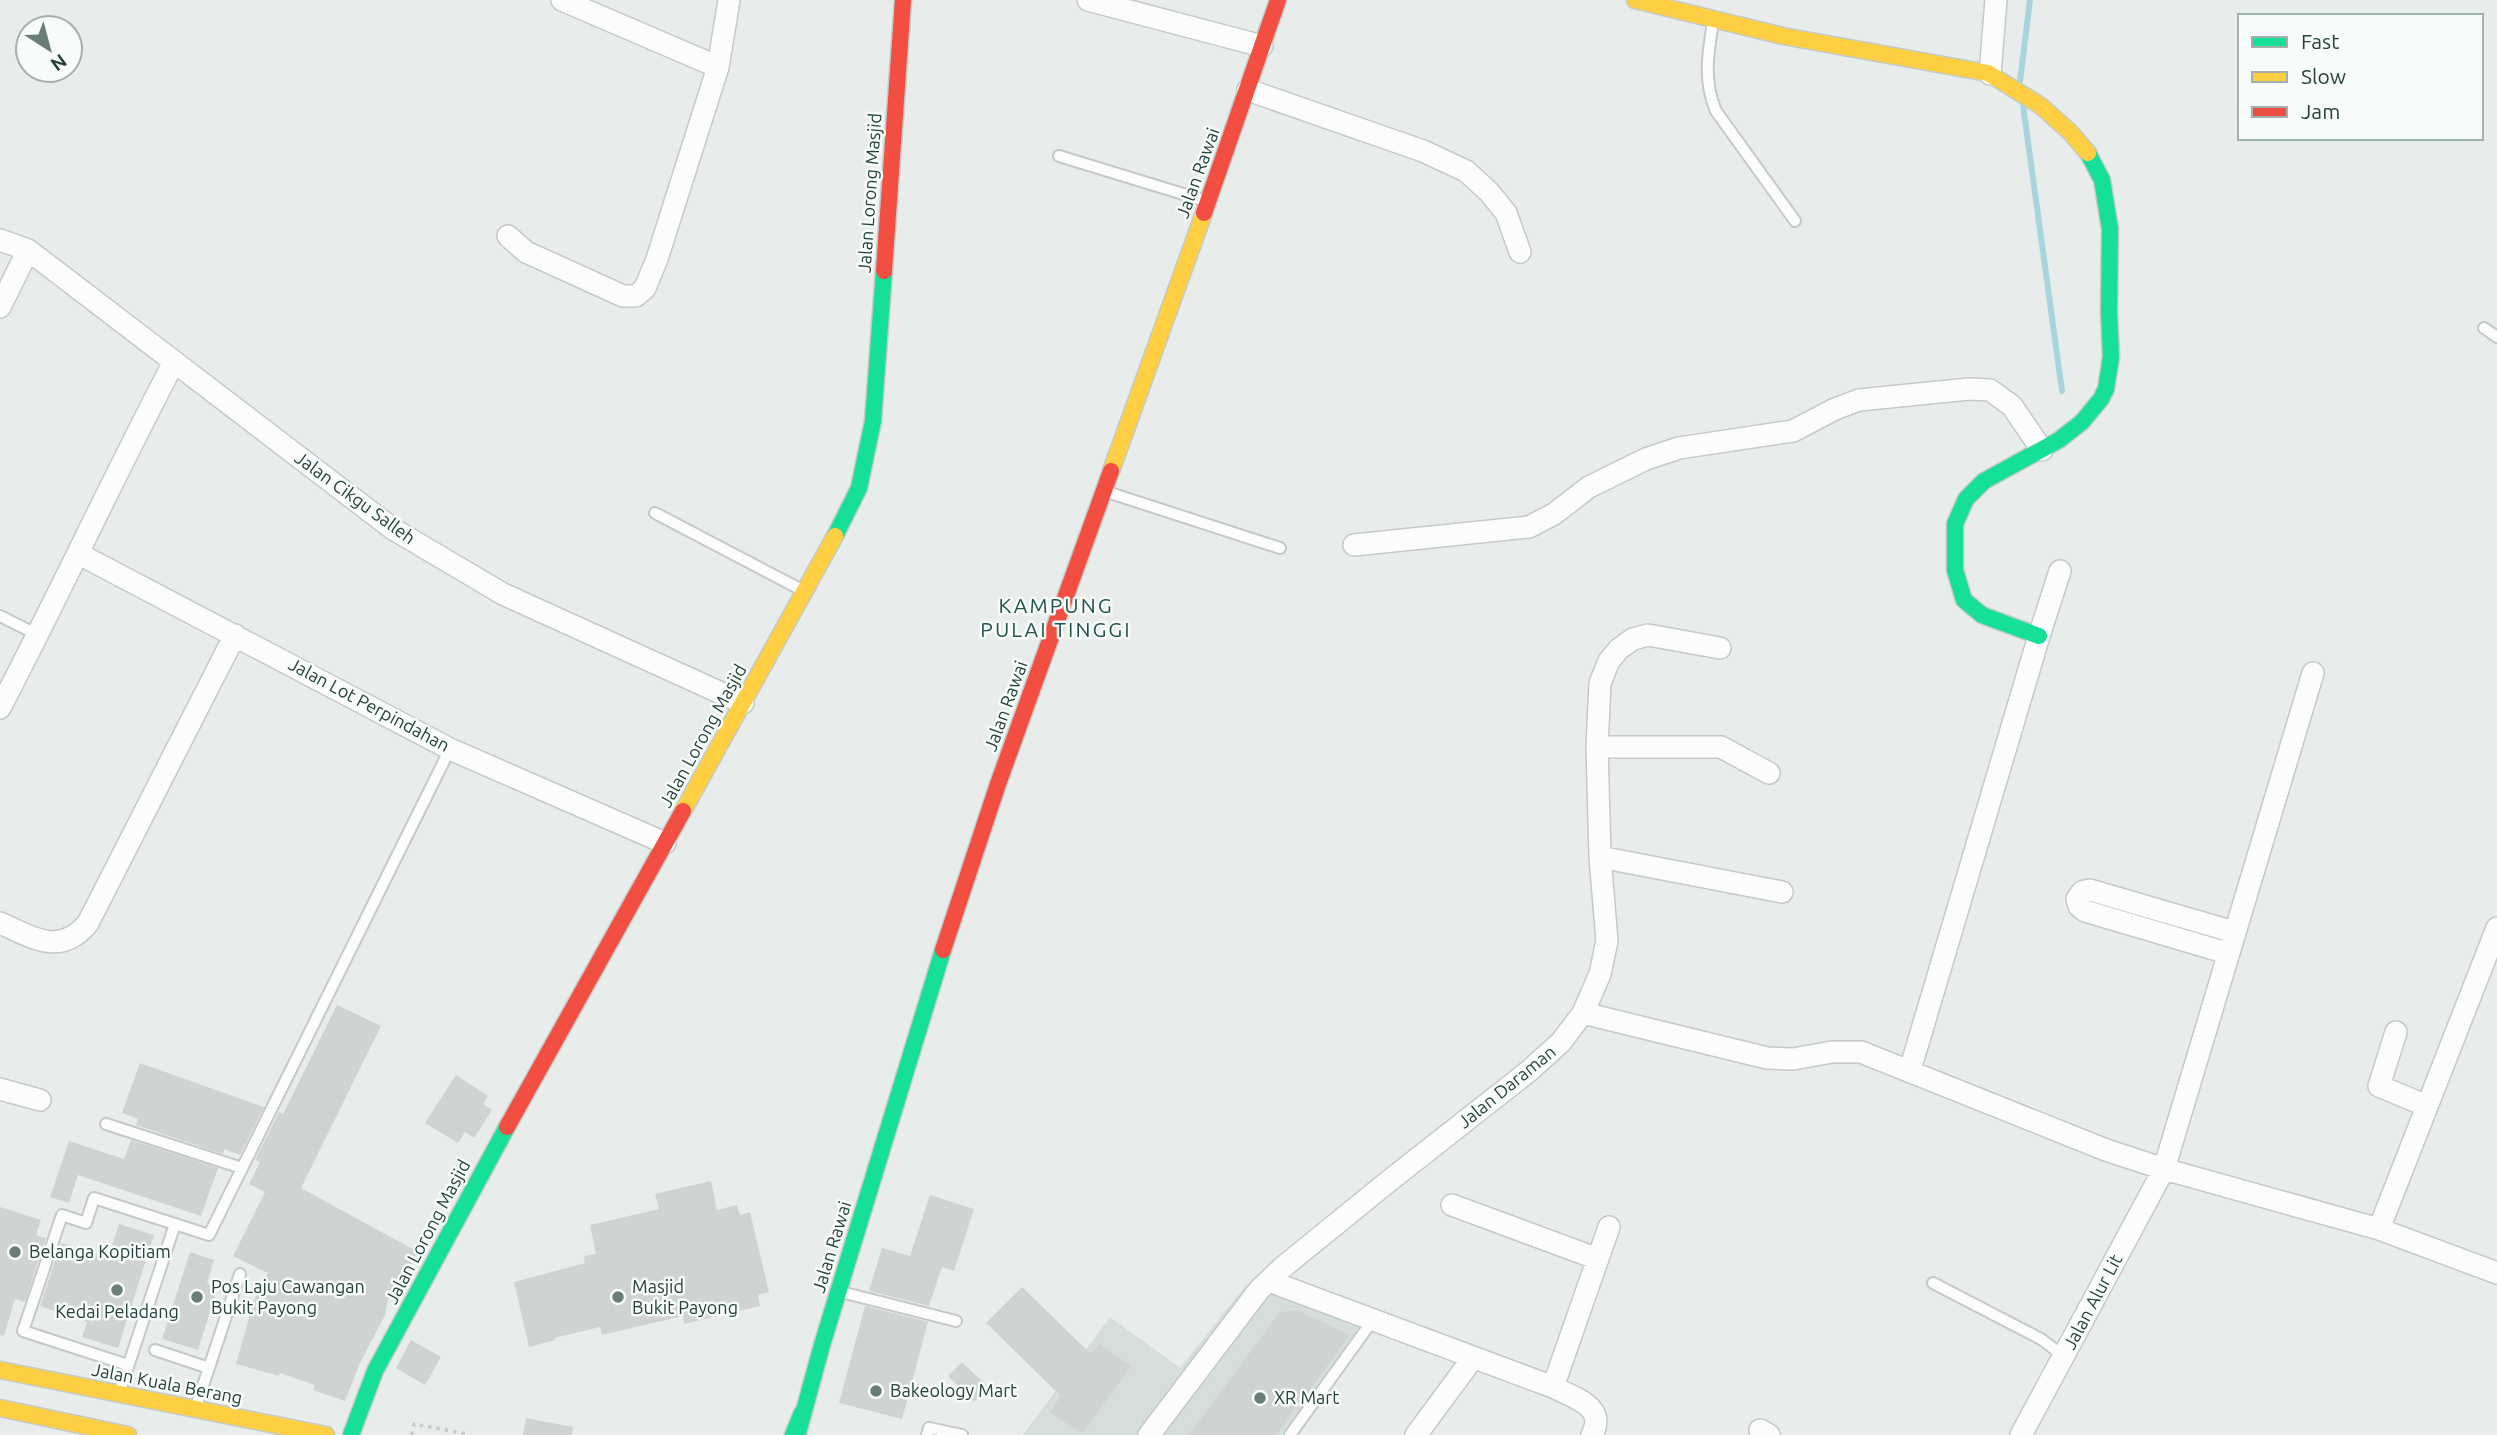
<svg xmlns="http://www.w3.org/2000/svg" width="2497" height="1435" font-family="Ubuntu,sans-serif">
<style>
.built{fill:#d6dedb}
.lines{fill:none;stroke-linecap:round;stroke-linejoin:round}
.stream{stroke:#a9d4db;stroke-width:6}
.building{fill:#cfd4d2}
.lane-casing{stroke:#c5cac8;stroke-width:14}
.street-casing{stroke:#c5cac8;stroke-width:24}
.fast-casing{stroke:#c3cbc8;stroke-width:19}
.slow-casing{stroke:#c3cbc8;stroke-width:19}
.jam-casing{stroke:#c3cbc8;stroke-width:19}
.path{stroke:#c3ccca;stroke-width:3.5;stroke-dasharray:3.5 5;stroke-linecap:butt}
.lane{stroke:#fcfcfc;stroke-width:10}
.street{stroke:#fcfcfc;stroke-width:21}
.fast{stroke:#16e098;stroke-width:16}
.slow{stroke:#ffcf43;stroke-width:16}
.jam{stroke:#f24e42;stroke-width:16}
.poi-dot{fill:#697e78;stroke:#f7fbf9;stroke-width:2.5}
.labels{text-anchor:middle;stroke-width:5;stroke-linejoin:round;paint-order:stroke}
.street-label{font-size:18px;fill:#24423a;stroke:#f7fbf9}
.poi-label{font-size:18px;fill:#24423a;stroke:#f7fbf9;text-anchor:start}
.quarter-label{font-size:21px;letter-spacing:2px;fill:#1f5548;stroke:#f7fbf9}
</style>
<rect width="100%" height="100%" fill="#e8edeb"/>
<!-- built -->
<path class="built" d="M1246 1285 1362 1328 1284 1435H1023L1110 1317 1180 1368Z"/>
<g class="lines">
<!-- stream -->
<path class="stream" d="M2020 81 2030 0
M2023 105 2062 391"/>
</g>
<!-- building -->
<path class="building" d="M337 1005 381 1026 301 1188 418 1252 396 1293 390 1290 385 1315 360 1363 345 1401 313 1390 315 1385 280 1373 279 1376 236 1364 254 1300 268 1273 233 1256 265 1192 249 1184 260 1162 255 1160 279 1112 283 1114Z
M140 1063 264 1107 240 1155 224 1149 223 1154 136 1125 138 1119 122 1113Z
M456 1075 488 1096 483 1104 492 1110 474 1138 465 1132 458 1143 425 1123Z
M131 1140 218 1168 201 1216 78 1175 69 1203 50 1197 69 1141 124 1159Z
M711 1181 717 1210 737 1205 740 1215 750 1212 769 1292 758 1295 760 1306 684 1324 683 1316 602 1335 600 1327 554 1338 555 1340 529 1347 514 1282 585 1263 584 1256 596 1254 590 1225 659 1209 655 1194Z
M930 1195 974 1209 954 1271 942 1267 929 1306 869 1291 882 1248 910 1256Z
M0 1207 41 1220 36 1235 46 1238 25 1302 15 1299 4 1336 0 1335Z
M119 1224 154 1235 118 1348 82 1337 87 1322 40 1306 61 1243 108 1258Z
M190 1252 214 1260 207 1283 218 1287 198 1350 162 1339Z
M1022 1287 1091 1354 1099 1343 1131 1366 1082 1434 1050 1412 1061 1396 986 1323Z
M865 1306 928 1322 902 1419 839 1403Z
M1297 1310 1350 1335 1276 1435H1189L1279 1313Z
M411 1340 441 1357 425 1385 396 1368Z
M962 1362 988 1387 974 1402 948 1376Z
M526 1418 573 1427 572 1435H523Z"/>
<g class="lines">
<!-- lane casing -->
<g class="lane-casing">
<path id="lane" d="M1713 22C1708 53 1703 81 1716 111L1795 221
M1059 156 1206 201
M2484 328 2497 337
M1107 492 1280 548
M655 513 802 590
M0 616 38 635
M106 1124 242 1168
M1933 1283 2041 1339 2065 1357
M841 1292 956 1321
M155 1350 209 1368
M128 1365 23 1331 62 1215 86 1223 94 1198 209 1235 450 749
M121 1388 175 1224
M197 1404 240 1274
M927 1435 929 1428 962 1435
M1290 1435 1373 1320"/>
</g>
<!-- street casing -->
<g class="street-casing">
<path id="street" d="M562 0 718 67
M1088 0 1262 46
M1990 74 1996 0
M1248 90 1423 151 1466 171 1489 192 1506 213 1520 252
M508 236 526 252 623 296H636L645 288 657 259 718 67 729 0
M0 240 28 250 393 529 503 594 743 703
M0 307 28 250
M1354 545 1529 527 1554 514 1589 487 1646 459 1679 448 1793 431 1835 409 1859 400 1969 389 1990 390 2012 406 2042 450
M79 554 450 749 665 843
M0 708C60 593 114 476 174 362
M1597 747H1721L1769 773
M1600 857 1782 892
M0 923C32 937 60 957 88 923L235 635
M2227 953 2085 911 2079 906 2077 899 2082 892 2090 890 2234 932
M1583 1013 1767 1058 1793 1059 1832 1052H1861L2106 1150 2164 1169 2379 1229 2497 1273
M2396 1032 2379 1086 2427 1106
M1910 1070 2039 636 2060 571
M0 1089 40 1100
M1452 1205 1598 1259
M2379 1229 2497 928
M1269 1281 1553 1387C1574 1398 1607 1406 1592 1435
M1553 1387 1609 1227
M1760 1430 1769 1435
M1149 1435 1259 1290 1282 1268 1389 1181 1529 1071 1561 1042 1583 1013 1600 974 1607 941 1600 857 1597 747 1600 683 1609 661 1619 649 1633 639 1648 635 1720 648
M1416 1435 1473 1358
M2021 1435 2164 1169 2313 673"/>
</g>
<!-- fast casing -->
<g class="fast-casing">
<path id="fast" d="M835 536 859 488 873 421 884 271
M2039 636 1982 615 1964 600 1955 570V524L1966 499 1984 481 2059 440 2082 422 2101 399 2106 389 2111 357 2109 312 2110 229 2102 180 2088 153
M798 1433 822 1345 943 950
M351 1435 375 1371 507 1127
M793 1435 802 1413"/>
</g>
<!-- slow casing -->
<g class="slow-casing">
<path id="slow" d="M1635 0 1783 36 1988 73 2041 106 2071 133 2088 153
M1111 471 1204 213
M683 811 835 536
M0 1370 326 1435
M0 1408 128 1435"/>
</g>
<!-- jam casing -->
<g class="jam-casing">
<path id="jam" d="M1204 213 1278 0
M884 271 903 0
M943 950 998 784 1111 471
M507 1127 683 811"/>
</g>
<!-- path -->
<path class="path" d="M412 1435 414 1424 467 1434"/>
<!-- lane -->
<use href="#lane" class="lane"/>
<!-- street -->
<use href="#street" class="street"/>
<!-- fast -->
<use href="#fast" class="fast"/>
<!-- slow -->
<use href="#slow" class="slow"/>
<!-- jam -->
<use href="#jam" class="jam"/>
</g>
<!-- markers -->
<g class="poi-dot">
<circle cx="15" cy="1252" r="7"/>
<circle cx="117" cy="1290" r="7"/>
<circle cx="197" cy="1297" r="7"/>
<circle cx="618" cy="1297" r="7"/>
<circle cx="876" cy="1391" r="7"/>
<circle cx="1260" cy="1398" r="7"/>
</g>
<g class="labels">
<!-- street labels -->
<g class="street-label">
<text transform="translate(1198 173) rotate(-70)" y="6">Jalan Rawai</text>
<text transform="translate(870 193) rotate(-86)" y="6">Jalan Lorong Masjid</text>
<text transform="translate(355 498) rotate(36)" y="6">Jalan Cikgu Salleh</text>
<text transform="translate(369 705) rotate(28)" y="6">Jalan Lot Perpindahan</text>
<text transform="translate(1006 706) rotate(-70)" y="6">Jalan Rawai</text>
<text transform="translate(703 736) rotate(-61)" y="6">Jalan Lorong Masjid</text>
<text transform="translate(1507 1087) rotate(-39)" y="6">Jalan Daraman</text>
<text transform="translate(428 1232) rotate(-62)" y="6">Jalan Lorong Masjid</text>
<text transform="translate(832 1247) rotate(-73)" y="6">Jalan Rawai</text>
<text transform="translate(2093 1302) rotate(-62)" y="6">Jalan Alur Lit</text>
<text transform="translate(167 1384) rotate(11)" y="6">Jalan Kuala Berang</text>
</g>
<!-- poi labels -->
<g class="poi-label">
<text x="29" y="1258">Belanga Kopitiam</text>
<text x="211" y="1293">Pos Laju Cawangan<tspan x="211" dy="21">Bukit Payong</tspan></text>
<text x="632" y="1293">Masjid<tspan x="632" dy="21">Bukit Payong</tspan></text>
<text x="117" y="1318" text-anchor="middle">Kedai Peladang</text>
<text x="890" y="1397">Bakeology Mart</text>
<text x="1274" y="1404">XR Mart</text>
</g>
<!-- quarter labels -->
<g class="quarter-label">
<text x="1056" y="613">KAMPUNG<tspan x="1056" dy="24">PULAI TINGGI</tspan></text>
</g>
</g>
<!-- legend -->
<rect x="2238" y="14" width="245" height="126" fill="#f7fbf9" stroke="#a3b1ad" stroke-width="2"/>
<rect x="2252" y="37" width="35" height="10" fill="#16e098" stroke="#a3b1ad" stroke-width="2"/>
<text x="2301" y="49" font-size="21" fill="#24423a">Fast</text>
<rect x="2252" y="72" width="35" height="10" fill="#ffcf43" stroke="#a3b1ad" stroke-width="2"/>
<text x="2301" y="84" font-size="21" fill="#24423a">Slow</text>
<rect x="2252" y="107" width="35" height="10" fill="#f24e42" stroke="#a3b1ad" stroke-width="2"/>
<text x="2301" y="119" font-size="21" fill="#24423a">Jam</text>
<!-- north arrow -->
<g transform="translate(49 49) rotate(144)"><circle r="33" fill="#f7fbf9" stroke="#a3b1ad" stroke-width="2"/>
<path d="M0-5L12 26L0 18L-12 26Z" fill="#697e78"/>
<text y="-10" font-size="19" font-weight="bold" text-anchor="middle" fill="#24423a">N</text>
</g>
</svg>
